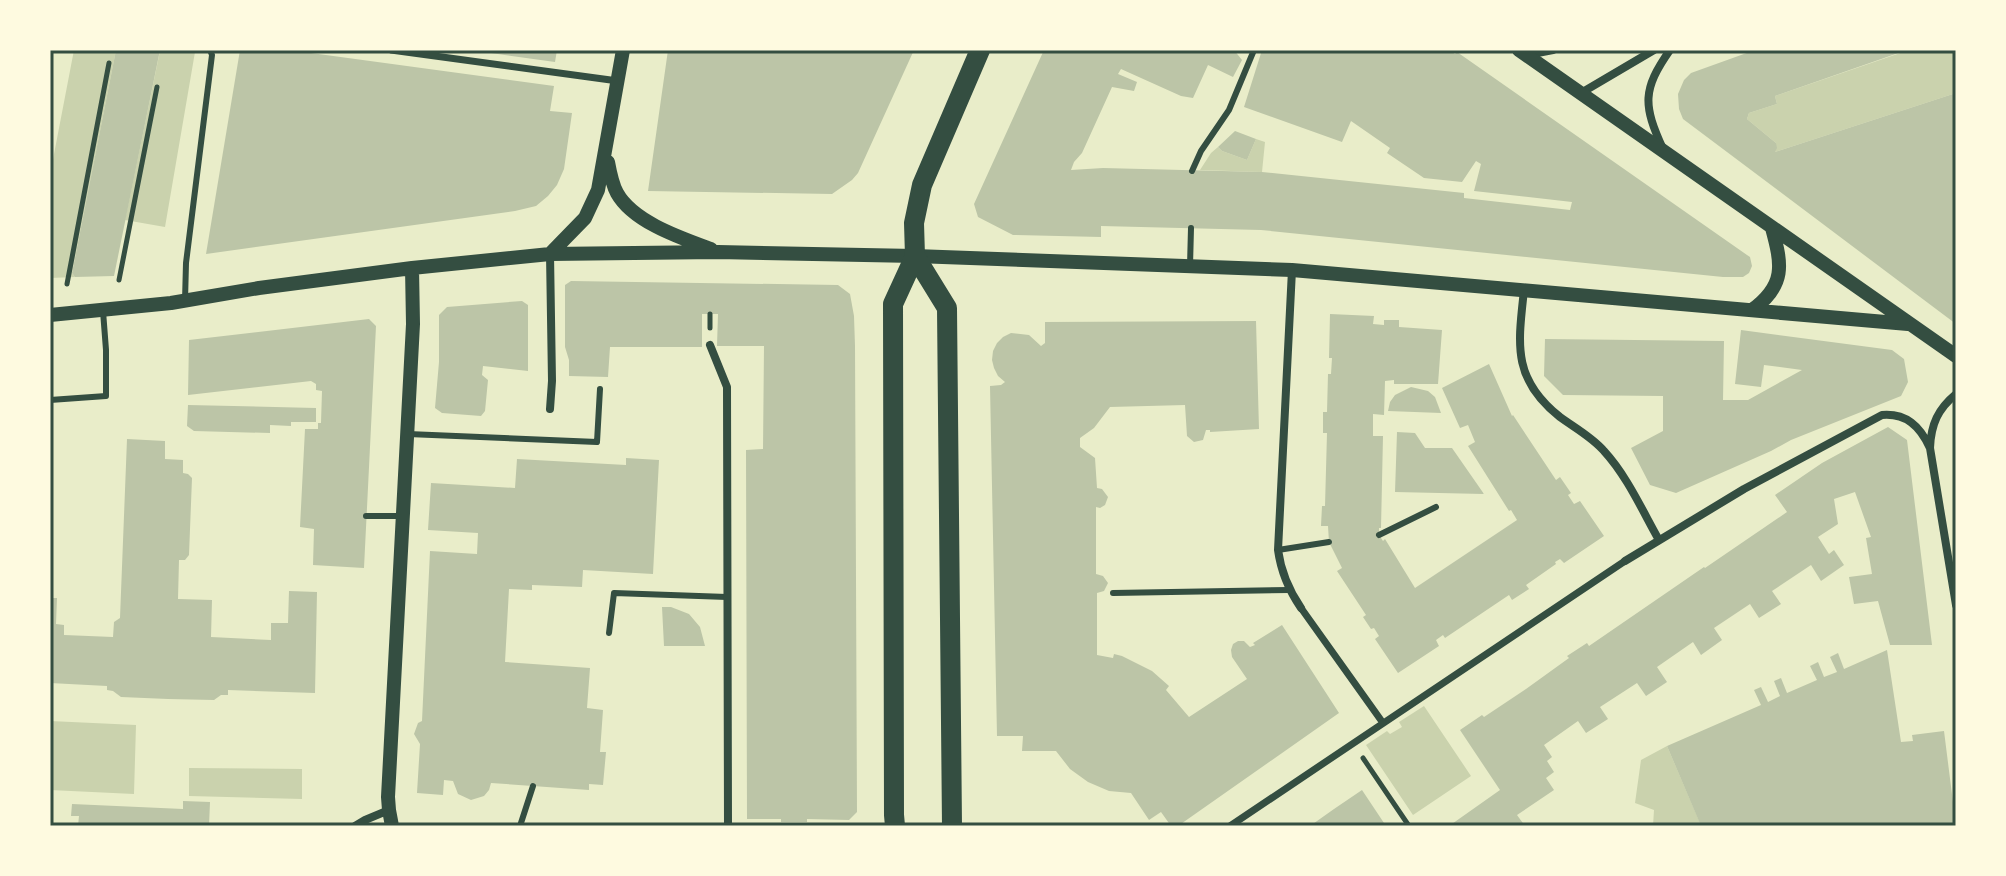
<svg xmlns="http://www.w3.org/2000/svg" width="2006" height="876" font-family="Jost,sans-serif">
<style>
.green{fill:#cad2ad}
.building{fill:#bcc5a7}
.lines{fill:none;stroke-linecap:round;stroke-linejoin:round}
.path{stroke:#344e41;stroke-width:5}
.service{stroke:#344e41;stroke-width:6}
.pedestrian{stroke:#344e41;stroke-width:7}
.minor{stroke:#344e41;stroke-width:8}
.tertiary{stroke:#344e41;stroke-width:14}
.primary{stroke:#344e41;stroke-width:20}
.neatline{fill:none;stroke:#344e41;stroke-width:3}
</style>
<rect width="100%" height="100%" fill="#e9edc9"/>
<!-- green -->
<path class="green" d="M74 50H116L72 273 75 277 50 278V175Z
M1909 50H1956V93L1775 152 1776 143 1747 119 1749 113 1777 104 1775 96Z
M160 51 195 52 165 227 125 220Z
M1256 139 1265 142 1262 172 1200 170 1211 153 1218 147 1222 151 1247 160Z
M1424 706 1471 776 1413 815 1366 745 1387 731 1390 734 1402 727 1399 722Z
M50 721 136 725 134 794 50 790Z
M1667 746 1700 823 1701 826H1653L1654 810 1635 803 1641 760Z
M189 768 302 769V799L189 796Z"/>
<!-- building -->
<path class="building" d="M116 50H160L114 276 75 277 72 273Z
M240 50H289L554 86 550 111 572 113 564 169 557 185 548 196 536 206 515 211 206 254Z
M484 50H557L555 62 484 52Z
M668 50H824L828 52 829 50H914L858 173 852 180 832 194 648 191Z
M1044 50H1234L1242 60 1233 77 1208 65 1193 98 1181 96 1121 69 1118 74 1137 82 1134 91 1112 87 1082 153 1074 162 1071 170 1103 168 1262 172 1464 193V198L1570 210 1572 202 1474 191 1481 164 1476 161 1462 182 1424 178 1387 153 1390 148 1351 121 1342 142 1244 107 1262 50H1449L1455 54 1457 52 1747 255 1750 257 1752 266 1749 273 1743 277H1723L1261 230 1101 226V237L1013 235 978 217 974 204Z
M1755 50H1907L1775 96 1777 104 1749 113 1747 119 1776 143 1777 148 1775 152 1956 93V324L1683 119 1679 109 1678 94 1684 80 1691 73Z
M1235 131 1256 139 1247 160 1222 151 1218 147Z
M571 281 838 285 850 294 854 316 855 346 857 812 849 820 807 819V822H781V819H747L746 450 763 449 764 346H717L718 314H702V347H610L608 377 569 376V360L565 347V285Z
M522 301 528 305V371L483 366 482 375 488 380 485 411 481 416 442 413 435 408 439 362V315L447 307Z
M1330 314 1374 316 1373 324 1384 325V320H1399V327L1442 330 1438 384H1394V380L1385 381 1384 415 1373 414V436H1383L1381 528H1379V535L1383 541 1385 539 1415 588 1517 520 1511 510 1509 511 1468 446 1475 442 1468 425 1460 428 1442 388 1489 364 1512 416 1513 415 1556 480 1560 477 1571 493 1568 495 1574 504 1580 501 1604 536 1564 563 1560 559 1555 562 1556 564 1526 585 1529 589 1512 600 1509 595 1445 638 1443 635 1436 640 1439 646 1398 673 1375 639 1379 636 1374 628 1371 629 1363 617 1366 615 1337 571 1342 568 1329 542 1328 526H1321L1322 506H1325L1327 433H1323V412H1327L1328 374H1331L1332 358H1329Z
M369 319 376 326 364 568 313 565 314 529 300 527 305 429H318V423H321L322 391 316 390V384L311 381 188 395 189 340Z
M1256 321 1259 429 1210 432V430H1206L1203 440 1194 442 1187 436 1185 405 1110 407 1094 428 1080 438V447L1095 458 1097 488 1102 489 1108 497 1105 505 1100 508 1096 507V574L1103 576 1108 583 1104 591 1097 593V655L1113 658 1114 654 1122 656 1152 671 1169 686 1166 690 1189 717 1247 679 1232 657 1231 650 1233 644 1238 641H1244L1250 647 1255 645 1253 643 1282 625 1339 713 1178 826H1171L1161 812 1149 820 1131 793 1109 791 1088 782 1070 769 1056 751H1022L1023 736H997L990 386 1001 385 1005 382 998 376 994 368 992 360 993 351 997 343 1003 337 1011 333 1029 335 1041 346 1045 343V322Z
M1741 330 1892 350 1904 359 1908 382 1901 396 1791 440 1771 451 1676 493 1650 485 1631 448 1663 431V396L1563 395 1544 376 1545 339 1724 341 1723 400H1748L1802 370 1764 365 1761 387 1735 384Z
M1411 387 1428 391 1435 397 1441 413 1388 411 1390 402 1395 395Z
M188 405 316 408V422H291V426L270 425V433L194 431 187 426Z
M1888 427 1907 440 1932 645H1890L1878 601 1854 604 1849 577 1872 574 1866 538 1871 537 1855 492 1834 499 1838 524 1818 537 1829 554 1834 550 1844 565 1821 581 1811 565 1772 591 1781 604 1759 618 1750 604 1714 628 1722 640 1701 655 1693 642 1657 667 1667 682 1646 696 1637 683 1600 707 1608 719 1586 733 1578 721 1544 745 1552 757 1547 761 1554 772 1546 778 1554 790 1517 815 1525 826H1449L1500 790 1460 730 1482 715 1484 717 1526 689 1569 658 1567 656 1587 643 1589 646 1704 567 1705 568 1787 512 1775 495 1822 463Z
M1397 432 1415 433 1425 448H1452L1484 494 1395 492Z
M127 439 165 441V459L183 460V473L188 474 192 478 189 555 185 560H179L178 599 212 600 211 637 271 640V623H288L289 591 317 592 315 693 228 690V695H221L214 700 168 699 121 697 113 691 107 690V686L50 683V598H57L56 624 64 625V635L113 637 114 622 120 618Z
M626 458 659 460 653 574 583 570 582 587 532 585V590L509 589 505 662 590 668 587 708 603 710 600 752H606L603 785 589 784V790L491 783 489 790 484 796 471 800 458 794 453 781 444 780 443 795 417 793 420 744 414 734 418 723 422 721 430 551 477 554 478 533 428 530 431 483 515 488 517 459 626 465Z
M662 607H671L689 614 700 627 705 646H664Z
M1887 650 1901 742 1913 741 1912 735 1944 731 1956 826H1701L1667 746 1761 705 1754 690 1761 687 1768 702 1780 696 1774 681 1781 678 1787 693 1817 680 1810 666 1818 662 1824 677 1837 672 1830 657 1838 653 1844 669Z
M1362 790 1386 826H1310L1334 809Z
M183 801 210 802 209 826H78L79 816H71L72 804 183 809Z"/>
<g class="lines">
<!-- path -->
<path class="path" d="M119 280 157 87
M67 284 109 63
M710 314V328
M1363 758 1409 826"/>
<!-- service -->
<path class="service" d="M1192 171 1201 151 1229 110 1254 50
M1190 266 1191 228
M185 301 186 263 212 55 210 50
M50 400 106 396V350L103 311
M408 434 597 442 600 389
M366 516H403
M1379 535 1436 507
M1278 550 1329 542
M1113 593 1289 590
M609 633 614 593 727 597
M520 826 533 786"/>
<!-- pedestrian -->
<path class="pedestrian" d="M391 50 618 81
M1301 608 1383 723
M1230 826 1625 561"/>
<!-- minor -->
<path class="minor" d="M1527 55 1553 50
M1581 93 1654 50
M1663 149C1643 105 1642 90 1670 50
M550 254 552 381 550 409
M1292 270 1278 550C1281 572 1288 589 1301 608
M1524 290C1518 345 1512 379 1560 417 1575 428 1592 437 1604 451 1627 476 1642 510 1659 540
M710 345 727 387 728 826
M1956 394C1938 409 1931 424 1930 448L1956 605
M1625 561 1744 489 1882 415C1906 413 1920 426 1930 448
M355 826 365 820 389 810"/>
<!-- tertiary -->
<path class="tertiary" d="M1519 50 1956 356
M608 162C610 173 612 184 617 193 633 222 681 238 711 249
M550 254 585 218 598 190 623 50
M1752 310C1786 285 1782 265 1772 228
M50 315 171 303 259 288 412 268 550 254 718 252 915 256 1292 270 1908 324
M392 826 389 810 388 797 413 324 412 268"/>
<!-- primary -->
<path class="primary" d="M915 256 947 308 952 826
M895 826 894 815 893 304 915 256 914 223 922 185 980 50"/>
</g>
<!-- border -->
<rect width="2006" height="876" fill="none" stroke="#fefae0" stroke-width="104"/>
<rect x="52" y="52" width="1902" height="772" class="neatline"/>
</svg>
